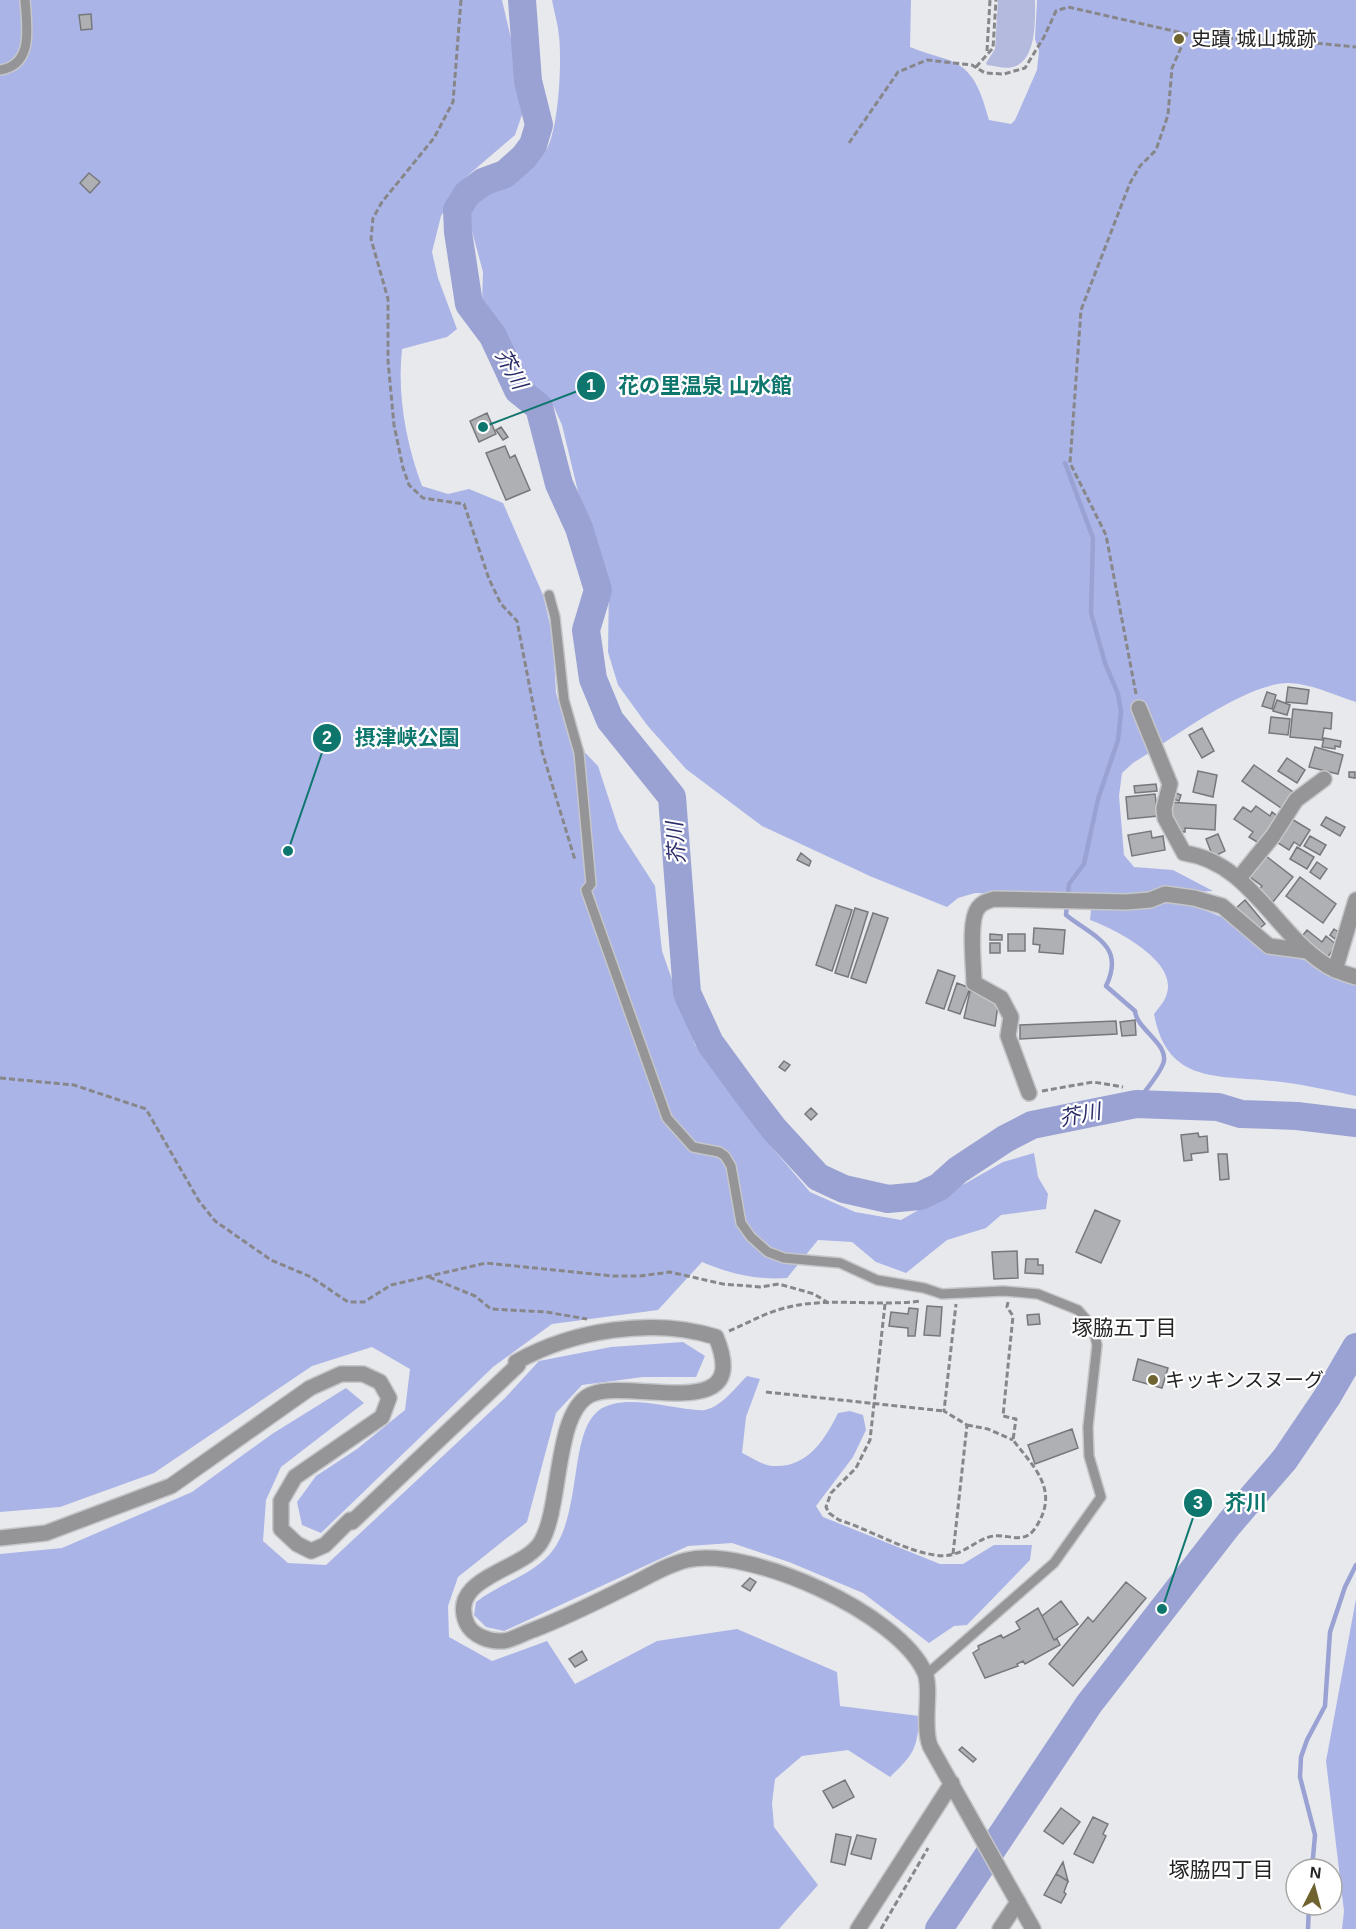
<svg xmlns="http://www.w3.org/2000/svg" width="1356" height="1929" font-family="Helvetica,'Noto Sans JP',sans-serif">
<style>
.green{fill:#b4badd}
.forest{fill:#abb4e6}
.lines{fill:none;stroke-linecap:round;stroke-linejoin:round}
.stream{stroke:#9aa2d3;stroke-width:4.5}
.river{stroke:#9aa2d3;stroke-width:28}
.building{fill:#afb0b4;stroke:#77787c;stroke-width:1.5}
.service-casing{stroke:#c5c6c9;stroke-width:12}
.minor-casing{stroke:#c5c6c9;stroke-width:18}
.tertiary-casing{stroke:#c5c6c9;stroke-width:18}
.path{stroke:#87878a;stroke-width:3;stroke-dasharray:6 3;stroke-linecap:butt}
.service{stroke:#959597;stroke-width:9}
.minor{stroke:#959597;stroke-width:15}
.tertiary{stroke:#959597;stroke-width:15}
.poi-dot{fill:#6f6430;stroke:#fff;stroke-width:2}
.labels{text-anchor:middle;stroke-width:4.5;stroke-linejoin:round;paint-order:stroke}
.poi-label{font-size:20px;fill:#242426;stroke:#fff;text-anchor:start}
.water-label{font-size:21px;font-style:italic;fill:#2b2e69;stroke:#fff}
.neighbourhood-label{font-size:21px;fill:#242426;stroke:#fff}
.leader{fill:none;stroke:#0f766e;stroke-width:2}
.callout-dot{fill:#0f766e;stroke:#fff;stroke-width:2}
.mark-label{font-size:18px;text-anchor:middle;font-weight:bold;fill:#fff}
.callout-label{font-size:21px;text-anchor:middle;font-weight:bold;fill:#0f766e;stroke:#fff;stroke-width:4.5;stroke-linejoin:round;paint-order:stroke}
</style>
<rect width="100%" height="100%" fill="#e8e9ed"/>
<!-- green -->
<path class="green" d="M998 0H1035C1035 18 1037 57 1016 66 1007 70 996 66 987 65L986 63 995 49Z"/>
<!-- forest -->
<path class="forest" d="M0 0H502L526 103 515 135 466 177 441 216 432 252 438 278 457 329 447 337 402 349C397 395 406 443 422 486L448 494 469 489 503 503 543 595 553 637 556 693 568 735 598 766 619 830 655 886 662 951 695 1045 775 1151 810 1192 855 1212 901 1220 1003 1162 1034 1153 1038 1177 1048 1194 1046 1209 1001 1215 986 1228 947 1240 906 1273 876 1262 852 1242 818 1240 787 1278C756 1280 731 1274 702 1262L658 1310 552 1324 493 1367 321 1533 302 1525 297 1502 316 1476 357 1449 405 1410 410 1369 372 1347 312 1366 154 1473 60 1507 0 1512Z
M552 0H911L910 47C922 52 934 55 946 59 975 68 981 93 989 120L1011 124 1015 120 1037 70 1039 51 1035 39 1037 0H1356V702C1334 695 1312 684 1289 683 1247 682 1170 740 1133 763L1122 773 1119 796 1124 855 1134 867 1173 870 1213 891 1089 897 975 893 958 898 947 907 872 877 762 826 686 769 647 725 618 685 608 652 609 584 580 500 562 425 553 405 527 382 482 303 483 272 469 220 470 207C492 186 523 177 544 153 559 136 562 60 559 36 558 24 554 12 552 0Z
M1172 901 1194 906 1232 921 1254 945 1280 955 1315 962 1334 975 1356 984V1096C1328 1090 1302 1084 1273 1081 1217 1075 1167 1084 1154 1014 1161 1005 1168 998 1168 986 1169 957 1113 928 1090 920L1091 910 1153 906Z
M683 1342 705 1356 696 1377H643L582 1385 556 1413 527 1522 458 1577 448 1606 449 1637 492 1661 547 1641 575 1684 657 1641 737 1629 837 1672 840 1706 919 1716C918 1749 913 1755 890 1777L848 1750 802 1756 775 1779 772 1803 774 1827 818 1885 779 1929H0V1554L62 1548 192 1492 272 1434 346 1388 364 1403 281 1467 266 1500 263 1541 288 1563 326 1565 505 1398 539 1361 611 1347Z
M747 1376 760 1379 746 1417 742 1453C751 1457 763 1466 773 1466 807 1468 825 1440 838 1413L850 1411 863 1415 866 1430 853 1457 816 1506 823 1517 940 1564H963L994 1545H1032L1030 1560 967 1625 954 1626 929 1643 863 1593 789 1562 732 1543 688 1546 504 1631 486 1627 474 1615 476 1602C499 1584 530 1576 549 1555 583 1518 568 1435 598 1411 620 1394 662 1406 687 1409 692 1409 700 1411 705 1410 722 1406 735 1388 747 1376Z
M1356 1599V1929H1342L1344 1911 1326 1761Z"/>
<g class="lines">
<!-- stream -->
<path class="stream" d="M1065 463 1093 538 1091 613 1105 663 1118 694 1121 712 1118 740 1098 799 1084 864 1069 884 1066 915C1092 936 1126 945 1106 986L1135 1011C1136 1029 1171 1045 1163 1064 1158 1077 1144 1091 1136 1104
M1312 1869 1315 1835 1300 1777 1301 1757 1307 1740 1325 1706 1330 1632 1345 1587 1356 1565
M1308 1929 1309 1905"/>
<!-- river -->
<path class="river" d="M522 0 528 81 539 125 533 145 524 157 505 174 483 182 467 194 457 210 458 232 469 304 493 336 518 390 539 407 559 484 579 528 598 590 586 630 593 679 610 720 672 797 687 993 710 1043 748 1095 774 1129 818 1177 844 1189 888 1199 920 1196 939 1187 958 1170 1005 1139 1032 1125 1136 1104 1218 1107 1241 1114 1297 1116 1356 1123
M939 1929 1089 1704 1229 1524 1285 1459 1327 1397 1356 1347"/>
</g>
<!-- building -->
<path class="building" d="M91 14 92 29 81 30 79 15Z
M89 173 100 182 90 193 80 183Z
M487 413 496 434 479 442 470 421Z
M501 427 508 437 503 440 496 430Z
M505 446 510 458 515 455 530 490 506 500 486 453Z
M1288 687 1309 690 1307 704 1286 702Z
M1267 692 1276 695 1272 709 1262 706Z
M1277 700 1290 705 1287 715 1273 711Z
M1293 709 1332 713 1331 729 1324 728 1322 740 1290 737Z
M1271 717 1290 719 1288 735 1269 733Z
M1202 728 1214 751 1202 758 1189 735Z
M1324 738 1341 741 1340 747 1335 746V749L1322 747Z
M1315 747 1343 755 1338 774 1309 767Z
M1287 758 1305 770 1297 783 1278 771Z
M1254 765 1296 794 1284 810 1242 781Z
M1198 771 1217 775 1213 797 1193 792Z
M1349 772H1355V778L1349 777Z
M1156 784 1157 791 1135 793 1134 786Z
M1173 792 1181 795 1179 801 1171 798Z
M1155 794 1158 816 1128 819 1126 797Z
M1167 802 1216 805 1215 830 1185 828V832L1173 831Z
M1256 806 1270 816 1272 812 1281 819 1262 845 1249 837 1253 832 1234 819 1243 807 1251 812Z
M1326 817 1345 827 1340 836 1321 825Z
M1290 818 1310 830 1300 846 1294 842 1289 850 1275 841Z
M1151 831 1152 838 1163 836 1165 850 1132 856 1128 835Z
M1218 834 1225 851 1213 857 1206 839Z
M1310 836 1326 845 1320 855 1304 846Z
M1297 847 1314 857 1307 869 1290 859Z
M801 853 811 861 809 866 797 860Z
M1266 856 1293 877 1273 902 1259 890 1262 886 1250 877Z
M1317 862 1327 869 1320 879 1310 872Z
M1300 877 1336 904 1323 923 1286 896Z
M1245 900 1265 924 1255 932 1235 909Z
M836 905 852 910 832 971 816 965Z
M855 908 868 912 848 977 835 973Z
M873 913 888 918 866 983 851 978Z
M1034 928 1065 930 1063 954 1039 952 1040 945 1033 944Z
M1334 929 1340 933 1335 939 1330 935Z
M1307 930 1322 942 1326 936 1337 945 1325 960 1299 940Z
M990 934 1002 935V940H990Z
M1008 934H1025V951H1008Z
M990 943H1000V953H990Z
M938 970 955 976 944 1009 926 1003Z
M957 983 970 988 960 1014 948 1010Z
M970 991 999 998 995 1026 964 1018Z
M1135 1020 1136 1035 1122 1036 1120 1022Z
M1116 1021 1117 1034 1020 1039V1025Z
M784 1061 790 1065 785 1071 779 1067Z
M811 1108 817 1114 811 1120 805 1114Z
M1198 1133 1199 1137 1207 1136 1208 1152 1191 1154 1192 1160 1184 1161 1181 1135Z
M1218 1154H1227L1229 1179 1220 1180Z
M1095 1210 1120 1221 1101 1263 1076 1252Z
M1017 1251 1018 1278 994 1279 992 1252Z
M1026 1259H1038V1265H1043V1274L1025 1273Z
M927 1306 942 1307 940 1336 924 1335Z
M909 1308 918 1309 915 1336H908V1328L889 1326 891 1312 908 1314Z
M1039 1314 1040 1324 1028 1325 1027 1315Z
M1138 1359 1168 1368 1162 1388 1133 1380Z
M1072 1429 1078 1448 1035 1464 1028 1445Z
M750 1578 756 1582 750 1591 742 1586Z
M1126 1582 1146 1598 1073 1686 1049 1664 1088 1617 1093 1622Z
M1061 1601 1078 1624 1054 1640 1042 1616Z
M1038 1608 1054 1640 1057 1639 1060 1645 1025 1664 1023 1661 1017 1664 1018 1666 985 1678 973 1653 979 1649 978 1646 1001 1635 1003 1638 1020 1629 1016 1622Z
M582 1651 587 1660 575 1667 569 1659Z
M962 1747 976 1759 973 1762 959 1750Z
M845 1780 854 1797 833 1808 823 1791Z
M1061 1808 1080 1822 1063 1844 1044 1831Z
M1093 1817 1108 1824 1103 1834 1106 1836 1093 1863 1074 1854Z
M836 1834 851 1837 845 1865 831 1862Z
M857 1835 876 1839 871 1859 851 1854Z
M1063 1862 1068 1881 1056 1874Z
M1056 1874 1068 1881 1064 1892 1066 1894 1061 1903 1044 1895Z"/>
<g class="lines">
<!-- service casing -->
<g class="service-casing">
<path id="service" d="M0 70C34 65 27 27 25 0
M549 595 555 617 564 700 579 753 591 884 586 890 667 1118 693 1147 719 1152 725 1156 731 1166 741 1223 751 1237 768 1252 784 1258 840 1263 877 1280 924 1288 942 1294 1004 1291 1038 1294 1078 1310 1093 1327 1097 1345 1088 1427 1089 1456 1101 1497 1054 1563 926 1675"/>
</g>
<!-- minor casing -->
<g class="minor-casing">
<path id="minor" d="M1139 708 1170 784 1164 808 1165 818 1184 853C1249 862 1274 932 1326 965 1335 971 1346 974 1356 977
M1239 878 1273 836 1296 800 1324 779
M1335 970 1356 900
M1029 1093 1008 1036 1011 1017 1001 998 974 983C974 965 968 921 978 908 982 902 988 901 994 899L1126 902 1150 900 1165 894 1194 898 1222 906 1269 946 1307 951
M1000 1929 1018 1902"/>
</g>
<!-- tertiary casing -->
<g class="tertiary-casing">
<path id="tertiary" d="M0 1538 46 1533 171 1486 310 1388 341 1374H363L380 1382 389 1398 382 1417 295 1477 281 1501V1529L297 1544 311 1551 325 1545 350 1520 352 1522 518 1365 516 1362C573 1330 653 1317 716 1337 754 1428 628 1376 590 1395 554 1413 562 1507 541 1542 524 1571 446 1577 467 1624 473 1636 490 1642 503 1641 513 1640 524 1633 533 1630 570 1616 604 1598 639 1581 654 1573 670 1564 687 1560 749 1546 899 1613 925 1673 932 1690 922 1724 930 1746L1033 1929
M858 1929 952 1783"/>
</g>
<!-- path -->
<path class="path" d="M461 0 453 102 434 138 382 202 373 218 371 239 388 299V361L394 425 403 468 409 485 423 498 464 504 489 579 501 604 517 621 542 751 575 860
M987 51 990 0
M976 67 993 48 996 0
M849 143 898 72 927 60 972 65 985 73 1004 74 1025 68 1044 37 1056 11 1068 7 1200 37 1294 41 1356 47
M1136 694 1106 535 1070 463 1081 310 1130 183 1140 166 1156 150 1168 115 1172 68 1187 34
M0 1078 74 1085 146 1109 199 1201 215 1221 271 1260 311 1277 348 1302H364L391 1285 486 1263 613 1276H640L670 1272 723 1284 760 1287 779 1284 814 1294 830 1304
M1042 1091 1093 1082 1123 1087
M429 1277 475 1296 491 1309 546 1312 587 1319
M885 1304 870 1440 856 1468 831 1493 826 1507 829 1513 839 1520C871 1530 900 1549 934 1555 962 1560 975 1538 994 1536 1005 1534 1019 1542 1030 1534 1034 1531 1038 1524 1040 1520 1057 1487 1032 1465 1013 1440L1016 1419 1003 1416 1013 1316 1007 1307 1008 1302
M729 1331C746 1324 763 1314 781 1309 823 1296 876 1307 921 1301
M766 1392 944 1411
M967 1425 988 1429 1013 1440
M953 1554 967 1425 944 1411 956 1304
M881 1929 928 1848"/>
<!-- service -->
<use href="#service" class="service"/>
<!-- minor -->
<use href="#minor" class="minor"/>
<!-- tertiary -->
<use href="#tertiary" class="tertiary"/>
</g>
<!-- markers -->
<g class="poi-dot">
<circle cx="1179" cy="39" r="6"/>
<circle cx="1153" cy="1380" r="6"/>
</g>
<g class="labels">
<!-- poi labels -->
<g class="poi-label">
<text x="1191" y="46">史蹟 城山城跡</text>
<text x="1165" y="1387">キッキンスヌーグ</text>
</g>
<!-- water labels -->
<g class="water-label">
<text transform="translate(511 369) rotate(61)" y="7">芥川</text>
<text transform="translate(676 843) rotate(-94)" y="7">芥川</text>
<text transform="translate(1080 1115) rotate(-11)" y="7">芥川</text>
</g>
<!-- neighbourhood labels -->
<g class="neighbourhood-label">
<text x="1124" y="1335">塚脇五丁目</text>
<text x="1221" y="1877">塚脇四丁目</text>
</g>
</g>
<!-- callouts -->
<path class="leader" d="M483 427L591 386M288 851L327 738M1162 1609L1198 1503"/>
<g class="callout-dot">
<circle cx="483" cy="427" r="6"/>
<circle cx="288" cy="851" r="6"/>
<circle cx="1162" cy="1609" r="6"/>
<circle cx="591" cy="386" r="15"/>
<circle cx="327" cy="738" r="15"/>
<circle cx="1198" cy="1503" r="15"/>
</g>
<g class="mark-label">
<text x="591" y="392">1</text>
<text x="327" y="744">2</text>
<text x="1198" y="1509">3</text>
</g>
<g class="callout-label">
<text x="705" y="393">花の里温泉 山水館</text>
<text x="407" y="745">摂津峡公園</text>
<text x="1246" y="1510">芥川</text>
</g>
<!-- north arrow -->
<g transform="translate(1314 1887) rotate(6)"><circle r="28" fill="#ffffff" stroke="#a7a7a8" stroke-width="1.5"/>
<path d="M0-4.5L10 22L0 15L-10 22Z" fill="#6f6430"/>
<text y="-9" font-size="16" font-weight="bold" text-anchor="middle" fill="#242426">N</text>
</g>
</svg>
